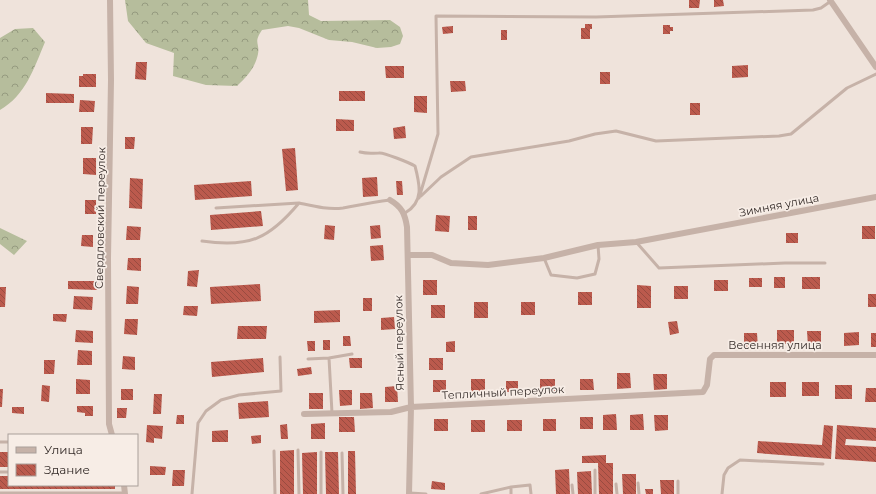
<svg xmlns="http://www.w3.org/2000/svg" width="876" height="494" font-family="Montserrat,sans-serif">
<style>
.forest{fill:url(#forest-crowns)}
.building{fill:url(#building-back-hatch)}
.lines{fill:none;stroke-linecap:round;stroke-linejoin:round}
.lane{stroke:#c6b2a8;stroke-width:3}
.street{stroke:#c6b2a8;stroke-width:6}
.labels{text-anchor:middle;stroke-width:3.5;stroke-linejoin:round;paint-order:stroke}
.street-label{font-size:11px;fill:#332a27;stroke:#f7ede6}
</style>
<defs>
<pattern id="forest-crowns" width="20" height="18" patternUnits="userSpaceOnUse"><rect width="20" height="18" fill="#b6bd9c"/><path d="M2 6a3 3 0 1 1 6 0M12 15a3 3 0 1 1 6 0" fill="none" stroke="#959a7f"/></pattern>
<pattern id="building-back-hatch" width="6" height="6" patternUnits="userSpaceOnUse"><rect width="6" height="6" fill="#bb5a4d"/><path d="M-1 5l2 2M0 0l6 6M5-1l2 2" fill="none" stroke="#994b40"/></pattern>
</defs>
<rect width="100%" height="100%" fill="#efe3db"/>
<!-- forest -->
<path class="forest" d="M125 0H308L309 15 321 21 390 20 400 27 403 36 400 44 391 47 377 48 352 42 329 40 299 28 288 26 262 30C253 43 260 43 258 54 255 68 247 77 237 86L206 85 173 76 174 53 146 43 128 21Z
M33 28 45 42C34 68 26 95 0 110V38L15 29Z
M0 228 27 241 14 255 0 244Z"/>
<!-- building -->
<path class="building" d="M689 0H700L699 8H689Z
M714 0H723L724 6 714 7Z
M585 24H592V29H590V39H581V28H585Z
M663 25H670V27H673V31H670V34H663Z
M453 26V33L443 34 442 27Z
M501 30H507V40H501Z
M136 62H147L146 80 135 79Z
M748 65V77L732 78V66Z
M385 66H404V78H386Z
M600 72H610V84H600Z
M83 74H96V87H79V76H83Z
M450 81H465L466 91 451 92Z
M339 91H365V101H339Z
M46 93 74 94V103H46Z
M414 96H427V113L414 112Z
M80 100 95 101 94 112H79Z
M690 103H700V115H690Z
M336 119 354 120V131H336Z
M405 126 406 138 394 139 393 128Z
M81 127H93L92 144H81Z
M125 137H135L134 149H125Z
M295 148 298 190 286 191 282 149Z
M83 158H96V175L83 174Z
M377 177 378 196 363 197 362 178Z
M130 178 143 179 142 209 129 208Z
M251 181 252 196 195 200 194 185Z
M396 181H402L403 195H397Z
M85 200H96V214H85Z
M261 211 263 226 211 230 210 215Z
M436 215 450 216 449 232 435 231Z
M468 216H477V230H468Z
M325 225 335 226 334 240 324 239Z
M380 225 381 238 371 239 370 226Z
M127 226 141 227 140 240H126Z
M862 226H875V239H862Z
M786 233H798V243H786Z
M82 235H93V247L81 246Z
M383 245 384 260 371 261 370 246Z
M128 258H141V271L127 270Z
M199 270 197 287 187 286 188 271Z
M774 277H785V288H774Z
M802 277H820V289H802Z
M749 278H762V287H749Z
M423 280H437V295H423Z
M714 280H728V291H714Z
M68 281H98L97 290 68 289Z
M260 284 261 301 211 304 210 287Z
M637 285 651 286V308H637Z
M127 286 139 287 138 304H126Z
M674 286H688V299H674Z
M0 287H6L5 307H0Z
M578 292H592V305H578Z
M868 294H876V307H868Z
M74 296 93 297 92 310 73 309Z
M363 298H372V311H363Z
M474 302H488V318H474Z
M521 302H535V315H521Z
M431 305H445V318H431Z
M184 306H198L197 316 183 315Z
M340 310V322L314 323V311Z
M53 314H67L66 322 53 321Z
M394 317 395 329 381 330V318Z
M125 319H138L137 335 124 334Z
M677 321 679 333 670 335 668 322Z
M238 326H267L266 339H237Z
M76 330 93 331V343L75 342Z
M777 330H794V344H777Z
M807 331H821V346H808Z
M859 332V345L844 346V333Z
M744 333H757L758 348H744Z
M871 333H876V347H871Z
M343 336H350L351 346H343Z
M323 340H330V350H323Z
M307 341H315V351H308Z
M455 341V352H446V342Z
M78 350 92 351V365H77Z
M123 356 135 357V370L122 369Z
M263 358 264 372 212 377 211 362Z
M349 358H362V368H350Z
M429 358H443V370H429Z
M44 360H55L54 374H44Z
M311 367 312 374 298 376 297 369Z
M617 373H630L631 388 617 389Z
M653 374H667V389L654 390Z
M76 379 90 380V394H76Z
M471 379H485V392H471Z
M540 379H555V392H540Z
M580 379H593L594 390H580Z
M433 380H446V392H433Z
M506 381H518V392H506Z
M770 382H786V397H770Z
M802 382H819V396H802Z
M42 385 50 386 49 402 41 401Z
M835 385H852V399H835Z
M397 386 398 402H385V387Z
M866 388H876V402H865Z
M0 389H3L2 407H0Z
M121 389H133V400H121Z
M339 390H352V405L340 406Z
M309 393H323V409H309Z
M360 393H372L373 408 360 409Z
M154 394H162L161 414H153Z
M268 401 269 417 239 419 238 403Z
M77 406H93V416H85V413L77 412Z
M12 407H24V414L12 413Z
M117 408H127L126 418H117Z
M616 414 617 430H603V415Z
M643 414 644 430H630V415Z
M177 415H184V424H176Z
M654 415H668V430L655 431Z
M339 417H354L355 432H339Z
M580 417H593V429H580Z
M434 419H448V431H434Z
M543 419H556V431H543Z
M471 420H485V432H471Z
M507 420H522V431H507Z
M325 423V439H311V424Z
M287 424 288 439H281L280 425Z
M147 425 163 426 162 439 154 438V443L146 442Z
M824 425 833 426 831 459 757 453 758 441 822 445Z
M837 425 876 428V441L846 439 845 445 876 447V462L835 459Z
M228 430V442H212V431Z
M261 435V443L252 444 251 436Z
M294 450V494H280V451Z
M348 451H355L356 494H348Z
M0 452H9V467H0Z
M317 452V494H303L302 453Z
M325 452H338L339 494H326Z
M606 455V463H613V494H599L598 463H582V456Z
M150 466 166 467 165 475H150Z
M569 469 570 494H556L555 470Z
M173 470H185L184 486H172Z
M591 471 592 494H578L577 472Z
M622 474H636V494H623Z
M0 476H9V485H115V489H0Z
M660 480H674V494H661Z
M432 481 445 483V490L431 489Z
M645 489H653V494H646Z"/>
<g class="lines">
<!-- lane -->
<path class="lane" d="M360 152C368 154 371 153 379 153 383 152 410 163 415 166 420 185 424 202 405 213
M421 196 441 177 471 157 569 141 595 134 616 131 656 141 779 136 791 134 847 88 876 74
M419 198 438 134 436 16 596 17 813 10 821 8 831 1
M216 208 299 203
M202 241C249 248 269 239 299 203 313 206 328 210 343 208 359 205 374 202 390 200
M637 243 659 268 785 263H825
M544 258 551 275 577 278 595 274 599 259 598 245
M329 358 352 354
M308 359 329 358 332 413
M0 442H9
M298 450 299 494
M274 451 275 494
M321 452V494
M342 453 343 494
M595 470V494
M0 472H9
M678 481V494
M638 483 639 494
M616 484 617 494
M572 485 573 494
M511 487 530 485 531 494
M0 493H124
M410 493 426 494
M192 494 198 423 206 411 221 400 239 395 281 391 280 357
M481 494 511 487V494
M722 494 724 475 728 468 740 460 823 464"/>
<!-- street -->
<path class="street" d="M110 0 111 80 108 258 109 424 112 435
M830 0 876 67
M390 200C402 207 405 214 407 227L411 407 409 494
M408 255H432L451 263 488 265 544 258 598 245 636 242 876 197
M304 414 391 412 411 407 703 392 707 385 710 359 714 355H876
M124 485 125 494"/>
</g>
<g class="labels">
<!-- street labels -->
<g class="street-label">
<text transform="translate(779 205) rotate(-11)" y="4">Зимняя улица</text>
<text transform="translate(100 218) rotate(-89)" y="4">Свердловский переулок</text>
<text transform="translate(399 343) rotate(-91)" y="4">Ясный переулок</text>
<text x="775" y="349">Весенняя улица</text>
<text transform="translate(503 392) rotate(-3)" y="4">Тепличный переулок</text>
</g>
</g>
<!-- legend -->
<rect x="8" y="434" width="130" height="52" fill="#f7ede6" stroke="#a99f9a"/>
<rect x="16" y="447" width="20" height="6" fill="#c6b2a8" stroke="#a99f9a"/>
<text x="44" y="454" font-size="12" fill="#332a27">Улица</text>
<rect x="16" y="464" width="20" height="12" fill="url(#building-back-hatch)" stroke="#a99f9a"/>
<text x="44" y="474" font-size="12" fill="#332a27">Здание</text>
</svg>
